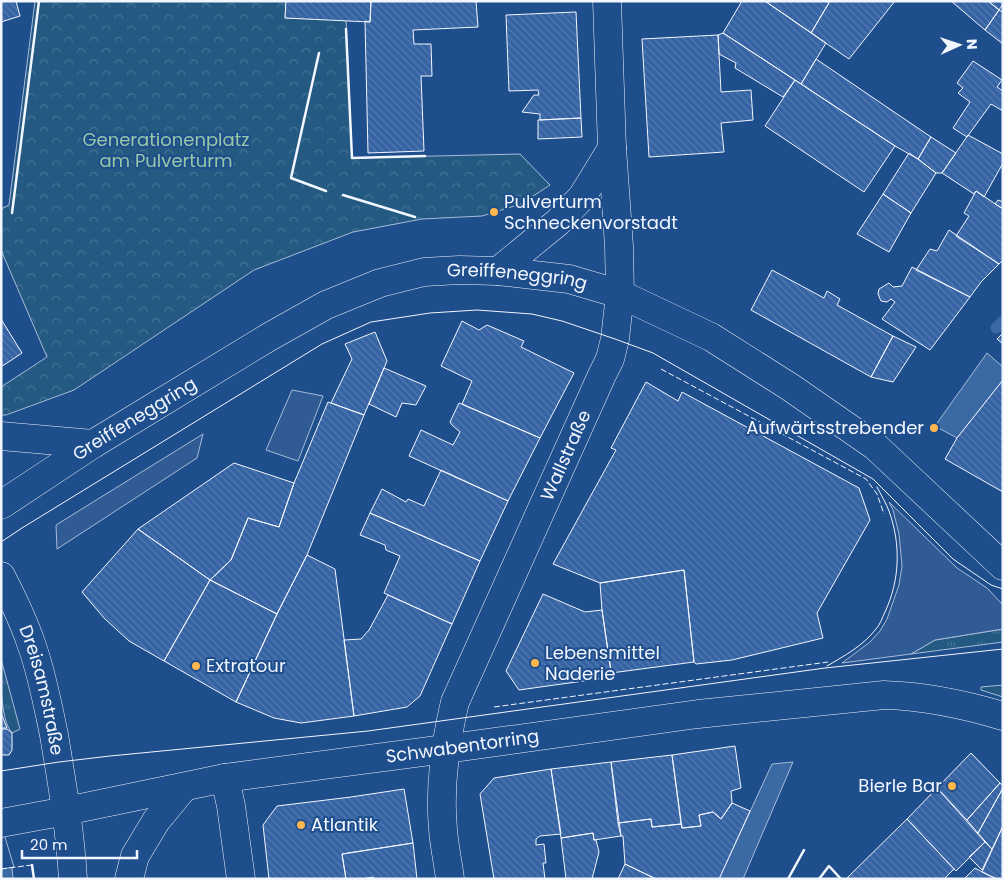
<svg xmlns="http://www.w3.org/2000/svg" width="1004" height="880" font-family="Poppins,sans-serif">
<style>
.grass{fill:url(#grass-tufts);stroke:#a8bbd7}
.park{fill:url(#park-crowns);stroke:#a8bbd7}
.parking{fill:#305b95;stroke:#a8bbd7}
.water{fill:#3b69a3;stroke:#a8bbd7}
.pier{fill:#1f4e8c;stroke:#a8bbd7}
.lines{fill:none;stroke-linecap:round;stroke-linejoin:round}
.stream{stroke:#3b69a3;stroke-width:11}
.building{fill:url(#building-back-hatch);stroke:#f2f6ff}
.minor-casing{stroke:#f2f6ff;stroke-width:29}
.major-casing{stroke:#f2f6ff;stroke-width:29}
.minor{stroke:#1f4e8c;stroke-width:28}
.major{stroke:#1f4e8c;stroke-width:28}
.tram{stroke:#f2f6ff;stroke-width:1}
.fence{stroke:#f2f6ff;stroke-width:1;stroke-dasharray:6 2.5;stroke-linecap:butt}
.wall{stroke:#f2f6ff;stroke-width:2.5}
.poi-dot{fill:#ffb74d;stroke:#1f4e8c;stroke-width:2}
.labels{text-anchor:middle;stroke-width:4;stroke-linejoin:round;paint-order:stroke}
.park-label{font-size:18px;fill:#97c8a6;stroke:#1f4e8c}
.poi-label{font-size:18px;fill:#f2f6ff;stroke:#1f4e8c;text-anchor:start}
.street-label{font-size:18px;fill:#f2f6ff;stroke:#1f4e8c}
</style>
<defs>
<pattern id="grass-tufts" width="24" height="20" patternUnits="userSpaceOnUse" patternTransform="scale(1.25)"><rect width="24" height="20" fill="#245a82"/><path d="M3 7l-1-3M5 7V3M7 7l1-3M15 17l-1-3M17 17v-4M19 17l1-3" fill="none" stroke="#447295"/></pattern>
<pattern id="park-crowns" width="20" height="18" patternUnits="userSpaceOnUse" patternTransform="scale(1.25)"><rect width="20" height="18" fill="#245a82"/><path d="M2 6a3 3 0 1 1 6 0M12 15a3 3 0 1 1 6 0" fill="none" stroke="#447295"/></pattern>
<pattern id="building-back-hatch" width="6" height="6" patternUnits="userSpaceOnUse" patternTransform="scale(1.25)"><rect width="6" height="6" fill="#3563a3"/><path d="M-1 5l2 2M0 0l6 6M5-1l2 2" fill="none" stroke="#537ab1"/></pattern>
</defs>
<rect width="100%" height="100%" fill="#1f4e8c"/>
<!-- grass -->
<path class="grass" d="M1003 629V642L911 654 935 640Z
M1 659 20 729 12 733C0 719 1 680 1 659Z
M1003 685V697L981 690V687Z"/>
<!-- park -->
<path class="park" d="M35 1H286L285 18 346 20 352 158 520 154 550 185 521 204 482 216 422 219 353 232 254 270 74 390 6 415H1V387L47 357 1 250V209L9 205Z"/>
<!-- parking -->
<path class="parking" d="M292 390 323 396 298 461 266 450Z
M203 434 197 458 57 549 56 525Z
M889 502 957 568 987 588 1003 605V629L935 640 911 654 842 663 870 642 880 631 887 619 899 585 902 566 899 534 893 510Z"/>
<!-- water -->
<path class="water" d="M987 353 1003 367V380L957 438 935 426Z
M793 762 743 879H719L772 764Z
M1 835 12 866 13 879H1Z"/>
<!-- pier -->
<path class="pier" d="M1 832 4 834 14 867 1 869Z"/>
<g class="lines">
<!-- stream -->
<path class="stream" d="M996 328 1003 321"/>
</g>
<!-- building -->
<path class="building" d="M1 1H16L20 16 1 22Z
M286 1H371L370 22 285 18Z
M371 1H476L478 27 413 30 414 44H431L432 76H421L424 151 368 153 365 21 370 22Z
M742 1H765L826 43 801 84 723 33Z
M765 1H830L811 33Z
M830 1H895L849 59 811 33Z
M951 1H988L999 10 985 30Z
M988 1H1003V4L999 10Z
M999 10 1003 12V44L985 30Z
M576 12 581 118 540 120V114L522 112 534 95H539L538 90 509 91 506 15Z
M723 33 795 80 783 97 735 68 736 63 719 54 718 35Z
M718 35 721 92 751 90 753 120 721 123 724 152 649 157 642 39Z
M816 59 931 137 918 159 895 146 801 84Z
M973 61 1002 80 997 87 1003 91V111L991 104 967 137 953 128 970 102 958 93 963 88 957 83Z
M795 80 895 146 864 192 765 126Z
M581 118 582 137 538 139V120Z
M968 135 1003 154V163L984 197 976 191 974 194 942 173Z
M931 137 956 153 942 173H936L918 159Z
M909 153 918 159 936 173 911 213 883 194Z
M976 191 1003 209V260L999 264 956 236 969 216 964 213Z
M883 194 911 213 889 252 857 234Z
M998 200 1003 202V209L995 204Z
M949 230 999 264 981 282 970 297 916 270 930 249 937 251Z
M912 267 970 297 930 350 882 319 895 302 891 299 887 302 881 301 878 294 879 289 889 283 893 287 902 286Z
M772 270 824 298 827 291 840 299 837 305 893 336 871 377 751 310Z
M1 319 22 353 1 367Z
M462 321 479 330 487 325 524 341 521 347 574 373 540 438 462 404 472 381 441 366Z
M375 332 387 361 364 415 331 403 352 359 345 344Z
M1003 333V344L997 339Z
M893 336 916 347 893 382 871 377Z
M384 368 426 386 416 405 402 403 396 417 369 404Z
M1003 380V492L945 459 957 438Z
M646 382 678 401 682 392 859 488 870 520 817 613 823 638 732 660 696 664 694 662 684 570 600 583 553 564 616 450 611 448Z
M328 402 364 415 307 555 277 614 210 580 231 560 248 518 279 527 294 483Z
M459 403 540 438 508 501 409 456 421 430 453 445 460 432 452 425 450 422Z
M234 463 294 483 279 527 248 518 231 560 210 580 138 529Z
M441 470 508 501 480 561 370 513 382 489 406 502 408 499 424 506Z
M370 513 480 561 452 624 384 593 400 556 386 550 385 545 360 535Z
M138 529 210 580 164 661 129 641 104 618 82 592Z
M307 555 335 569 354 716 301 723 274 718 236 702 277 614Z
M684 570 694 662 611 673 602 610 600 583Z
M210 580 277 614 236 702 164 661Z
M543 594 585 612 602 610 612 677 519 690 506 671Z
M388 595 452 624 420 696 407 707 354 716 344 640 361 639 369 630Z
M1 713 7 728H1Z
M1 729H7L12 733V750L9 755H1Z
M735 746 741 788 731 791 732 803 721 819 713 812 699 815 701 826 682 828 672 755Z
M971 753 1000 783 967 820 937 788Z
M672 755 681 824 652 827 651 819 618 823 611 762Z
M611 762 621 836 594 840 593 833 561 838 551 769Z
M551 769 561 834 540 836 536 839V845L544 844 546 863H543L545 879H494L480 794 494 778Z
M1000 783 1003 786V788L978 833 967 820Z
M937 788 985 842 956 871 907 819Z
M1003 788V826L992 849 978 833Z
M404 789 413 843 342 854 346 879H269L263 825 277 806 351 797Z
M732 803 750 811 719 879H656L625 864 623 836H621L618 823 651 819 652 827 681 824 682 828 701 826 699 815 713 812 721 819Z
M907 819 954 869 944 879H846Z
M1003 826V879H997L982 872Z
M593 833 594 840H596L599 852 592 879H566L561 838Z
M985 842 992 849 982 870 969 857Z
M413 843 417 879H375L373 877 362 879H346L342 854Z
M625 864 656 879H618Z
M975 868 982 872 997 879H964Z"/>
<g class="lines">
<!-- minor casing -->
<g class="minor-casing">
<g id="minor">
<path d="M498 271 558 222 582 197 612 148"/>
<path d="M225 778 231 806 241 879"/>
<path id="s1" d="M450 879C448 862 444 845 443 829 439 786 445 744 455 702L602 375 610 359 615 339 620 294 619 246 612 148 607 1"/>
</g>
</g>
<!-- major casing -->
<g class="major-casing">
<g id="major">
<path d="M1 436 93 444"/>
<path id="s2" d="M1 505 93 444 269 337 326 305 380 283 424 272 459 270 498 271 569 279 620 294 711 337 790 387 875 446 1003 566"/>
<path id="s3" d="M1 576C13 599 24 622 32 646 42 674 48 706 54 735 62 783 70 830 73 879"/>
<path id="s4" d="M1 823 66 811 225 778 445 749 698 714 884 695C922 696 966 705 1003 716"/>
<path d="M129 879 135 856 156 821 184 787"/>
</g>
</g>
<!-- minor -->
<use href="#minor" class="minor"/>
<!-- major -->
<use href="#major" class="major"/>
<!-- tram -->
<path class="tram" d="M1 542 22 528 322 344 371 322 430 313 477 310 532 314 562 321 615 339 653 353 873 479 953 559 991 585 1003 589
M827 666C844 656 863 646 876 629 880 625 882 618 885 612 900 580 901 544 889 511 886 503 881 495 877 487
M1 771 59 762 110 756 368 731 825 668 1003 649"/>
<!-- fence -->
<path class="fence" d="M661 369 866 479 877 494 884 514
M494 707 828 662
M1 869 32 865"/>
<!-- wall -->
<path class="wall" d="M346 29 352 158 425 156
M319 53 291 178 326 191
M343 195 415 217
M12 213 39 1
M32 865 34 879
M788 879 804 850
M819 879 829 866 841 879"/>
</g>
<!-- markers -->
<g class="poi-dot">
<circle cx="494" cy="212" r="5"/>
<circle cx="934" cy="428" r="5"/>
<circle cx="535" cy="663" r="5"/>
<circle cx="196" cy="666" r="5"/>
<circle cx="952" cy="786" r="5"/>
<circle cx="301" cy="825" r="5"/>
</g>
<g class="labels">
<!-- park labels -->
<g class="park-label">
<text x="166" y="146">Generationenplatz<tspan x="166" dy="21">am Pulverturm</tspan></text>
</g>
<!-- poi labels -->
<g class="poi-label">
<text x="504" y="208">Pulverturm<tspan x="504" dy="21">Schneckenvorstadt</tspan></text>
<text x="924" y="434" text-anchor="end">Aufwärtsstrebender</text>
<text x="545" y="659">Lebensmittel<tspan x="545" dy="21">Naderie</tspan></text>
<text x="206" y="672">Extratour</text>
<text x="942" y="792" text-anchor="end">Bierle Bar</text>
<text x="311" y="831">Atlantik</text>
</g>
<!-- street labels -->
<g class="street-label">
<text dy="6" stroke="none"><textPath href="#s2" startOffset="579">Greiffeneggring</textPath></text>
<text dy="6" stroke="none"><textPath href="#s2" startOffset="159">Greiffeneggring</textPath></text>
<text dy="6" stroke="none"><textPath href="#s1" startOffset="449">Wallstraße</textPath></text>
<text dy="6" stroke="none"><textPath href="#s3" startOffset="122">Dreisamstraße</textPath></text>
<text dy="6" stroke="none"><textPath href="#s4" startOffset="468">Schwabentorring</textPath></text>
</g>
</g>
<!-- border -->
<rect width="1004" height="880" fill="none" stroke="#f2f6ff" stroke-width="5"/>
<!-- north arrow -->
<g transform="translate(959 45) rotate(87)" stroke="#1f4e8c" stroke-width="4" paint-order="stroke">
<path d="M0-4L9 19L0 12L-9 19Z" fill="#f2f6ff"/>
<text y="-8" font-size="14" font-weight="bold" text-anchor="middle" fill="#f2f6ff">N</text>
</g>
<!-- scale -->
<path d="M22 850v8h115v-8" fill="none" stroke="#f2f6ff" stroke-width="2.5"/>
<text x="30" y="850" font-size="15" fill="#f2f6ff" stroke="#1f4e8c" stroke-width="4" paint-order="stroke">20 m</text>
</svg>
